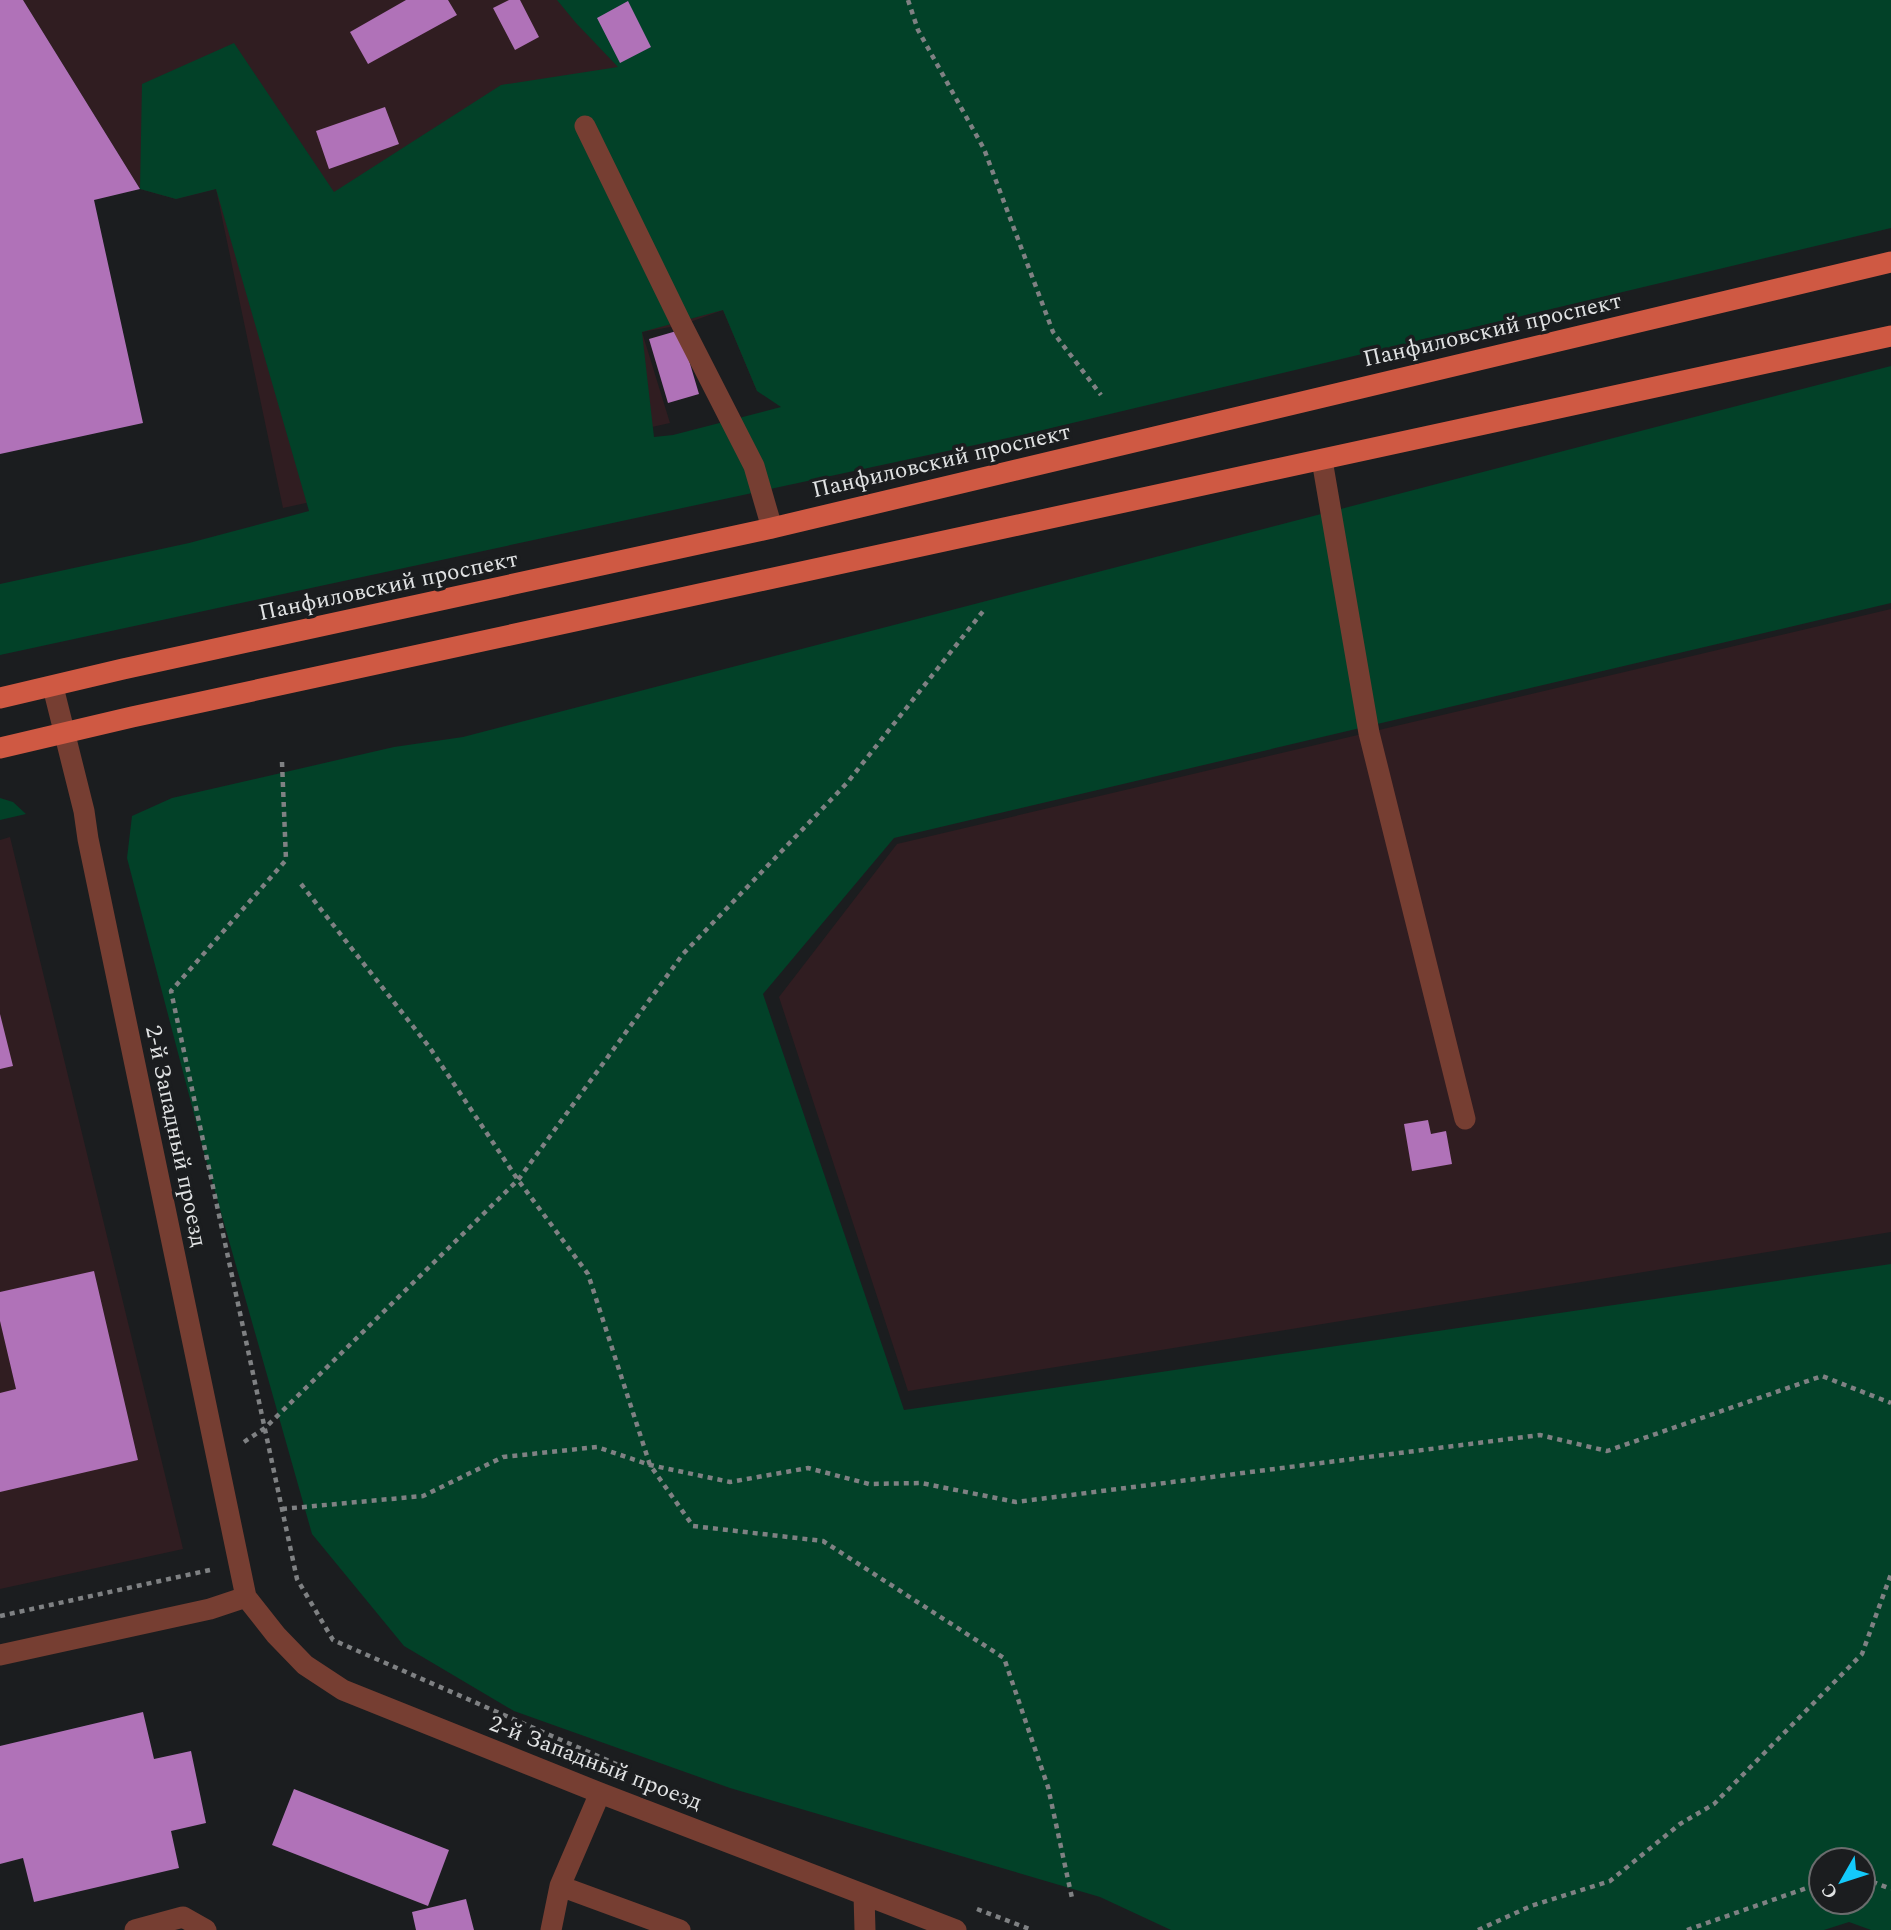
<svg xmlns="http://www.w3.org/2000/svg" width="1891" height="1930" font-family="Spectral,serif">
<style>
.industrial{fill:#301d21}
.green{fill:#024128;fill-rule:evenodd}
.building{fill:#b072b8}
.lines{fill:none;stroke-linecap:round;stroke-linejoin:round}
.path{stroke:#7f8183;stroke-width:4.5;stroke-dasharray:5 5;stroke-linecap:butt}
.minor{stroke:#763e32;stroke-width:21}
.major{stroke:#cf5943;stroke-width:21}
.labels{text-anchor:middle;stroke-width:7;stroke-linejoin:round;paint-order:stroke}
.street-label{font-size:23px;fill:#e0e2e3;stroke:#1b1d1f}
</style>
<rect width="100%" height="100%" fill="#1b1d1f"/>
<!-- industrial -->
<path class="industrial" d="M23 0H812L1007 347 757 391 723 310 682 325 642 332 670 423 283 508 216 189 176 199 140 189Z
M1891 609V1232L908 1391 779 997 897 844Z
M10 837 183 1549 0 1589V840Z"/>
<!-- green -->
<path class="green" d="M557 0H1891V228L1026 434 0 655V584L189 543 309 511 216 189 176 199 140 189 142 84 234 43 334 192 501 85 618 67 576 23ZM723 310 757 391 781 407 673 435 654 437 642 332Z
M1891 366V603L894 838 763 994 904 1410 1891 1264V1930H1871L1849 1922 1824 1930H1171L1100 1897 730 1788 514 1711 404 1646 312 1534 205 1156 127 858 132 816 172 798 394 747 463 737ZM1821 1860H1863V1902H1821Z
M0 798 13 802 26 814 0 820Z"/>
<!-- building -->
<path class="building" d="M0 0H23L140 189 94 200 143 423 0 454Z
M406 0H448L457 15 368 64 350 32Z
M509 0H520L539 37 515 50 493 8Z
M628 1 651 47 620 63 597 18Z
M385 107 399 144 329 169 316 131Z
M680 330 699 394 668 403 649 339Z
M0 1014 13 1066 0 1069Z
M1428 1120 1431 1134 1446 1131 1452 1164 1412 1171 1404 1124Z
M94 1271 138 1460 0 1492V1393L16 1389 0 1321V1292Z
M143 1712 154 1759 191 1751 206 1823 171 1831 179 1868 34 1902 23 1858 0 1864V1746Z
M294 1789 449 1850 428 1906 272 1845Z
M466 1899 474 1930H416L412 1912Z"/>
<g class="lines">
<!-- path -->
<path class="path" d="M908 0 918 30 984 149 1053 332 1101 395
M282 762 286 860 171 991 297 1579 333 1640 618 1765
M301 884 430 1048 518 1180 588 1274 650 1465 693 1526 823 1541 1004 1658 1048 1787 1072 1898
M244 1442 265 1428 518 1180 683 954 847 783 984 610
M282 1509 423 1496 503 1457 597 1447 650 1465 730 1482 808 1468 869 1484 921 1483 1016 1502 1540 1435 1607 1451 1822 1376 1891 1403
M0 1616 210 1570
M1863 1878 1891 1889
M977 1909 1032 1930
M1478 1930 1531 1906 1610 1881 1680 1824 1714 1804 1862 1654 1891 1574
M1687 1930 1821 1883"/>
<!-- minor -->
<path class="minor" d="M585 126 682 325 754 466 772 528
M1322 460 1369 733 1465 1119
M53 687 84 811 88 839 246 1597 276 1635 305 1665 343 1690 600 1793 956 1930
M0 1655 210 1609 246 1597
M560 1886 680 1930
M864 1895 865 1930
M135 1930 183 1917 206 1930
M551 1930 560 1886 600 1793"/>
<!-- major -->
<path class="major" d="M0 698 123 669 772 528 1891 262
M0 748 132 717 1891 336"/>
</g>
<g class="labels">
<!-- street labels -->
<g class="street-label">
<text transform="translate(1492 329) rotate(-13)" y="8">Панфиловский проспект</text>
<text transform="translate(941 460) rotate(-13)" y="8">Панфиловский проспект</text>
<text transform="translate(388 585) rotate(-12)" y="8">Панфиловский проспект</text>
<text transform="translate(177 1136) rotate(78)" y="8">2-й Западный проезд</text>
<text transform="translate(596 1762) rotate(21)" y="8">2-й Западный проезд</text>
</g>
</g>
<!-- north arrow -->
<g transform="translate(1842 1881) rotate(231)"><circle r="33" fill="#1b1d1f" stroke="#6a6c6d" stroke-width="2"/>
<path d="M0-5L12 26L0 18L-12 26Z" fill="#13cafb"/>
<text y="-10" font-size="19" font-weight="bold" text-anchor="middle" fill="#e0e2e3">С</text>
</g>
</svg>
